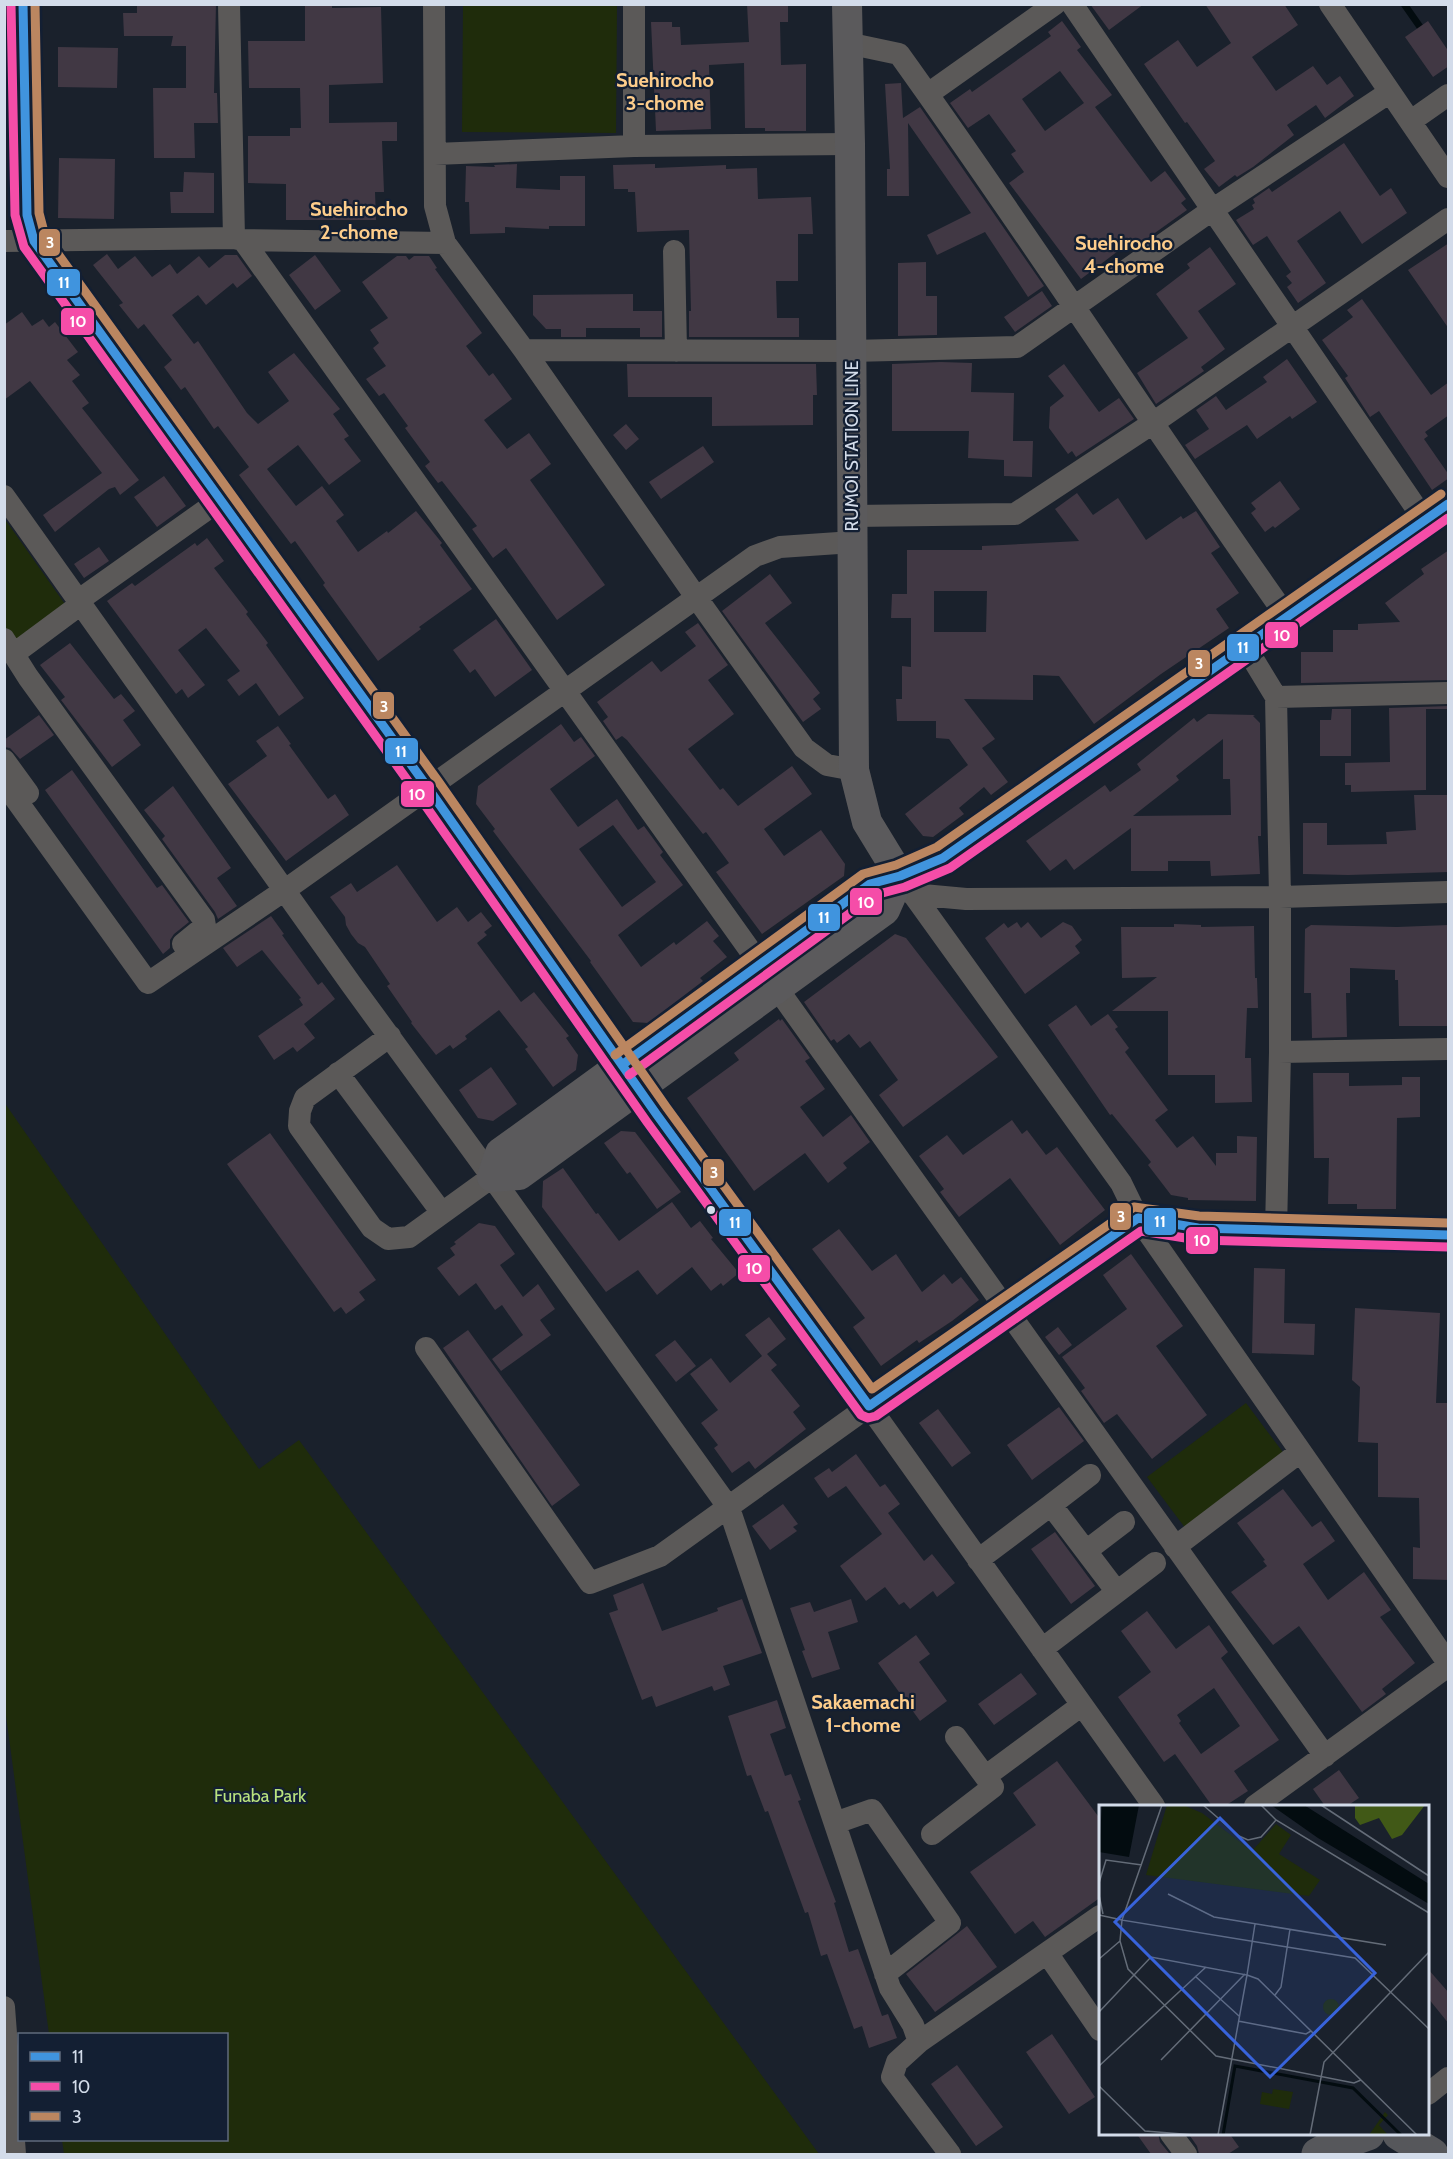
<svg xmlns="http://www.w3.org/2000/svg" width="1453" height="2159" font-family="Cabin,sans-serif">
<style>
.green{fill:#1f2c0b}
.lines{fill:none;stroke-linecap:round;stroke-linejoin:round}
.stream{stroke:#030c10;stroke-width:7}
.building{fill:#413844;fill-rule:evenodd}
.minor{stroke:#5b5958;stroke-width:22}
.major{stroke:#5b5a5c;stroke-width:30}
.highway{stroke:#56575b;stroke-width:33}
.bus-1-casing{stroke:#131f33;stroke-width:14}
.bus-2-casing{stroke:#131f33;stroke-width:14}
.bus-3-casing{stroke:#131f33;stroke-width:14}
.bus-1{stroke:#4094de;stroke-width:9}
.bus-2{stroke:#f54da8;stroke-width:9}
.bus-3{stroke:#bb8660;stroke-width:9}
.bus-dot{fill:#d3dcea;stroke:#131f33;stroke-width:2}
.labels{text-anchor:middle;stroke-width:4.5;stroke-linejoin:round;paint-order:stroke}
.street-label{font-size:18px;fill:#d3dcea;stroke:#131f33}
.park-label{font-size:18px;fill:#bae37e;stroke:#131f33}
.neighbourhood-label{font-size:20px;font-weight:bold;fill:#fdcd8b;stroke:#131f33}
.inset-river{fill:none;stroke:#030c10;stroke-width:3}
.inset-road{fill:none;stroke:#646c78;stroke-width:1.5}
.view{fill:#3863db;fill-opacity:0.15;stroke:#3863db;stroke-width:3}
.inset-edge{fill:none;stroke:#d3dcea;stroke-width:3}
.line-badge{stroke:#131f33;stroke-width:2}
.badge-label{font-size:16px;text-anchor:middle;font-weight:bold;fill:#fff}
</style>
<rect width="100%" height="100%" fill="#1a212c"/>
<!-- green -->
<path class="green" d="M463 5H617L616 133 462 132Z
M4 518 67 607 15 644 5 629Z
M4 1102 259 1469 299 1440 819 2154H64L62 2140H226V2034H49L4 1701Z
M1246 1403 1285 1455 1186 1529 1147 1477Z"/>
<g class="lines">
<!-- stream -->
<path class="stream" d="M1404 4 1425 34"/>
</g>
<!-- building -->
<path class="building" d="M137 4H216L214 93H217L218 123H194L195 158H154L153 88H186V46H171L173 36H124L123 13H137Z
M305 4H332V8L381 7 383 83 329 85V123L397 122V141H382L384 192H375L376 220H286V184L248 183V136H290V128H301L300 88H249L248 41H305Z
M747 4H788V22H780L781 65 806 64V131H765V128H745L744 63 709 65 711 129 656 131 651 22H672V27H680L681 45 749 42Z
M1090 4H1144L1109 30Z
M1205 4H1284L1298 25 1252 57 1276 91 1313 66 1327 85 1340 76 1354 96 1325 118 1316 105 1287 125 1294 135 1253 167 1237 177 1235 175 1219 187 1204 169 1215 161 1187 122 1185 123 1144 64 1178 40 1197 67 1231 43Z
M1062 21 1081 47 1077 50 1112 95 1095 107 1151 182 1165 171 1186 199 1181 203 1187 210 1138 245 1134 239 1081 279 1009 183 1024 172 1011 154 1016 151 989 114 968 128 950 103 970 89 972 92 1051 36 1048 32ZM1060 71 1084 103 1045 131 1022 99Z
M1428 21 1449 52V66L1433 77 1405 37Z
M58 47 118 48 117 88 58 87Z
M901 83 903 118 920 107 1044 286 1028 297 985 232 937 255 927 235 971 213 908 123 909 196H887V169H890L885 84Z
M1344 143 1380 196 1391 188 1407 213 1362 244 1340 211 1297 241 1326 283 1298 303 1287 287 1292 283 1286 276 1291 272 1267 236 1253 245 1236 220 1254 209 1252 205 1255 203 1253 199 1269 188 1272 192Z
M59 158 115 159 114 219 58 218Z
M517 164 516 188 560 190V176H585V226H549V229L505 227V233L470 234 469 202H465L466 166 495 167 494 165Z
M655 164V168L726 165V169L757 168 758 199 811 197 813 234H798V281H776L777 318H799V337H689V311H691L689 230 637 232 635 192H628V189H614L613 165Z
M184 172 214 173V213H171L170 192H183Z
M1449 243V329L1408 270Z
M1210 247 1236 284 1198 311 1225 349 1201 367 1204 371 1156 404 1137 373 1188 338 1156 294 1190 268 1187 264Z
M107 254 118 269 135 256 152 277 170 264 177 274 199 256 209 268 225 255H237L252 276 237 288 233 283 206 305 198 295 172 315 194 344 198 341 247 413 258 424 289 401 268 372 294 353 340 409 333 414 349 436 344 439 361 461 329 485 298 445 267 469 296 506 322 486 344 515 336 521 358 552 387 531 388 533 416 511 442 543 440 545 472 589 419 627 421 629 378 661 323 585 325 583 295 541 291 544 239 475 249 467 218 426 214 429 185 387 181 390 164 367 172 360 144 324 138 329 119 305 123 303 93 265Z
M315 255 341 291 315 310 289 275Z
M397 256H406L409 260 414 256H429L437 268 435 269 482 333 466 346 489 376 493 373 512 399 484 420 507 449 529 433 551 464 530 480 605 585 557 620 506 548 493 558 472 529 477 526 442 481 438 483 425 466 430 462 405 428 408 426 384 393 379 396 366 379 386 366 373 348 379 343 370 330 388 318 362 282Z
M926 262V296H937V335L898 336V263Z
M1042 291 1052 306 1015 332 1004 317Z
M633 294V311H662V337H640V328H586V337H561V329H546L533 315V295Z
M1362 299 1431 395 1449 382V415L1425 432 1428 436 1424 439 1449 475V478L1432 490 1379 411 1370 417 1345 378 1348 376 1322 340 1353 317 1347 310Z
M22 312 32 326 43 319 49 327 55 322 78 352 67 360 80 375 72 381 89 403 82 408 139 480 120 495 115 487 109 489 55 532 43 515 102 473 30 381 4 400V325Z
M1287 359 1317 402 1292 419 1290 416 1257 439 1247 425 1195 459 1185 445 1209 429 1196 410 1216 396 1226 410 1267 382 1263 377Z
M941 362 972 363 971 392 1014 393 1013 441H1033L1032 477 1004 476V460L968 458 969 431H892V364Z
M627 364H816L817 395H813V425L712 426V397H628Z
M1064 364 1099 412 1119 398 1134 419 1076 457 1072 451 1068 454 1049 428 1050 407 1064 396 1048 376Z
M626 424 639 439 626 450 613 435Z
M703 446 714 462 661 499 649 482Z
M164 476 186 506 157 527 134 497Z
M1280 481 1300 509 1275 528 1273 526 1265 532 1251 513 1256 509 1251 503Z
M1077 493 1093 515 1118 498 1146 540 1181 516 1183 519 1196 511 1220 547 1211 553 1239 593 1216 609 1229 628 1161 674 1094 724 1059 676 1033 675V700L964 699 995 739 982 748 1008 782 991 795 984 787 959 808 964 814 933 837 923 836 905 814 968 765 949 739 936 738V721H897L896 699H902V666L911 667V618H891L892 594H907V550H982V546L1079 541 1055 509ZM934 591H987L986 632H934Z
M207 538 224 561 214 568 248 612 246 614 268 643 266 645 304 698 279 716 256 683 239 696 227 680 240 671 206 628 178 650 205 685 188 698 182 689 176 694 107 601 132 583 135 586 195 543 197 546Z
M99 547 109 561 84 578 74 564Z
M1449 550V680L1301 683V652H1333V630H1358V624L1400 622 1385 603 1424 574 1421 569Z
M770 574 792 603 765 623 820 693 813 699 821 709 803 722 722 611Z
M496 619 532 670 495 697 475 669 470 673 453 650Z
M698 623 728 665 708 680 734 714 688 749 720 790 723 788 738 806 792 766 812 794 764 829 784 856 821 830 845 864 844 876 762 934 716 872 729 863 706 832 703 834 627 740 622 736 616 740 603 721 608 717 597 702 652 661 661 672 696 646 685 632Z
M70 643 114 699 121 694 135 711 123 720 141 745 112 767 61 700 65 697 40 665Z
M1449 706V709H1426V790L1351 792V785H1345V763L1390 762 1389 708Z
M1332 709H1351V756H1320V720H1331Z
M1208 714 1255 715 1253 716 1260 723 1261 836H1258L1260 874 1211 876 1210 861H1168V871H1131V828L1074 870 1066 859 1050 871 1026 841 1105 785 1110 792 1141 770 1137 764 1194 718 1197 722ZM1223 739V779H1230L1231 815 1133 816 1179 780 1176 776Z
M39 715 54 735 20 759 10 748 4 747V740Z
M561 724 574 742 581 737 595 756 550 789 578 827 617 799 638 830 644 826 663 852 660 855 683 885 618 935 641 967 674 942 676 945 707 921 719 936 713 941 727 957 700 978 703 981 648 1023 633 1022 590 962 591 961 493 831 495 829 476 804 478 786ZM613 825 656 882 622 907 579 849Z
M278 726 291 744 289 745 328 799 335 794 349 815 286 861 228 784 267 756 256 741Z
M72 770 157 888 162 885 189 922 174 934 170 940V948L163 954 45 790Z
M173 786 231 868 217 878 237 906 218 919 215 912 162 839 165 836 144 810Z
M1414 795H1449V872L1348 875 1303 874V823H1327V845L1387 844 1386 832 1416 830Z
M397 865 437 922 457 907 468 922 481 912 492 926 484 932 487 935 477 943 521 1002 534 992 569 1036 566 1038 578 1055 576 1070 553 1087 525 1049 528 1047 499 1010 465 1036 467 1039 453 1049 450 1045 436 1055 411 1023 412 1022 387 986 390 984 365 947 358 943 351 934 346 925 345 917 330 897 351 883 357 892Z
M271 916 284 934 282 935 318 985 322 982 335 999 304 1024 315 1038 297 1052 293 1047 274 1060 258 1036 303 1005 299 999 301 998 262 950 237 967 223 948Z
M1017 922 1021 928 1028 922 1041 938 1063 922 1072 926 1082 940 1075 946 1080 953 1025 994 985 938 1004 923 1008 928Z
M1174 924 1201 925V927L1254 926 1255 978H1257L1258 1008H1247L1245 1058H1251L1252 1102 1215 1103V1075H1168V1011H1112L1157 977 1122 978 1121 927H1174Z
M1311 925 1397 927 1449 925V1026H1399L1398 980H1395V970L1350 968V993H1346L1347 1037 1312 1038 1311 993H1304L1305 929Z
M895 934 906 938 998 1057 903 1127 879 1095 898 1080 870 1041 860 1048 849 1034 837 1043 834 1039 831 1041 804 1002Z
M1076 1005 1091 1026 1108 1014 1118 1027 1115 1029 1129 1048 1125 1052 1168 1110 1155 1120 1177 1148 1193 1136 1216 1166V1153H1237V1136L1257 1137 1256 1201 1188 1200V1198L1171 1195 1148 1165 1151 1162 1112 1114 1110 1115 1048 1025Z
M779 1019 780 1021 782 1019 810 1058 805 1061 825 1089 800 1107 823 1137 851 1115 870 1142 843 1163 847 1168 828 1183 805 1153 754 1191 687 1098 739 1060 734 1053Z
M491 1067 517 1104 493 1121 478 1118 459 1090Z
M1313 1073H1349V1086L1402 1085V1077H1420V1117L1397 1118 1396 1209H1357V1204H1328L1329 1158H1314Z
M1012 1120 1022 1134 1027 1130 1046 1155 1057 1147 1105 1210 1060 1245 1010 1178 959 1217 940 1192 944 1189 919 1156 947 1135 963 1155Z
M621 1131 635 1132 681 1192 657 1209 630 1172 627 1174 604 1143Z
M270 1133 376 1280 359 1292 365 1300 346 1314 341 1307 334 1312 227 1164Z
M563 1168 596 1214 598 1213 619 1241 672 1202 691 1228 700 1221 713 1238 711 1239 739 1273 723 1286 721 1283 711 1291 692 1267 657 1295 638 1270 606 1292 542 1207 543 1181Z
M479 1223 495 1226 515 1254 500 1265 523 1297 538 1284 555 1309 540 1320 551 1335 501 1371 492 1359 523 1335 502 1305 495 1310 476 1283 459 1296 437 1268 455 1255 450 1248 456 1244 454 1242Z
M839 1229 872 1271 896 1254 922 1292 944 1274 952 1284 961 1277 979 1300 952 1321 919 1343 917 1340 881 1366 853 1327 865 1318 812 1249Z
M1131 1254 1183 1326 1156 1346 1207 1415 1152 1459 1117 1414 1104 1423 1081 1391 1085 1388 1062 1357 1127 1309 1103 1275Z
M1254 1268 1285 1269 1284 1323 1315 1324 1314 1355 1252 1353Z
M1355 1308 1440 1313 1436 1403H1449V1580L1413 1579V1547L1420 1548 1419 1498 1378 1497V1443L1358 1442 1360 1387 1352 1380Z
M769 1317 786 1339 767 1354 777 1365 771 1370 800 1406 793 1412 806 1429 755 1469 749 1461 732 1473 714 1448 718 1445 701 1423 718 1410 690 1374 711 1358 730 1383 762 1356 745 1335Z
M1058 1327 1072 1345 1059 1355 1045 1337Z
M468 1330 580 1485 552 1506 443 1348Z
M675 1340 696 1366 676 1382 655 1355Z
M1059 1407 1084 1441 1032 1480 1007 1445Z
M938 1409 971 1453 952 1467 919 1423Z
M856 1454 880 1487 885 1484 900 1504 888 1513 924 1561 932 1554 955 1583 937 1597 933 1591 910 1609 904 1602 899 1605 885 1587 866 1601 840 1566 882 1534 846 1486 828 1498 814 1478 829 1468 832 1472Z
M1283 1489 1312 1527 1321 1521 1335 1541 1303 1564 1328 1600 1364 1572 1391 1610 1380 1617 1415 1663 1382 1689 1386 1694 1362 1712 1299 1626 1273 1645 1231 1592 1267 1566 1263 1561 1265 1560 1237 1523Z
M783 1504 798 1524 793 1527 797 1531 770 1550 752 1526Z
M1055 1532 1095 1586 1071 1604 1031 1549Z
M643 1583 662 1631 718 1611 717 1608 742 1599 762 1653 723 1666 730 1685 714 1691 712 1686 656 1707 652 1696 642 1700 609 1613 618 1610 613 1595Z
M851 1599 858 1622 828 1632 840 1669 812 1678 802 1651 805 1650 790 1608 810 1602 814 1612Z
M1147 1611 1176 1649 1209 1625 1228 1652 1221 1658 1279 1740 1234 1771 1248 1791 1225 1806H1212L1175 1754 1164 1762 1118 1697 1151 1672 1121 1631ZM1214 1688 1240 1726 1201 1754 1179 1723 1181 1721 1177 1715Z
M916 1635 930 1654 919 1662 947 1701 920 1721 878 1663Z
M1021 1673 1037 1694 994 1725 978 1704Z
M777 1700 786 1728 770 1734 785 1776 791 1774 801 1800 798 1801 836 1902 834 1903 849 1952 858 1949 882 2016 888 2014 897 2038 869 2048 862 2026 854 2029 827 1954 821 1956 808 1912 805 1913 768 1811 765 1812 751 1775 747 1776 728 1716Z
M1057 1761 1101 1820V1897L1045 1937 1033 1921 1015 1934 970 1872 1036 1825 1013 1793Z
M1339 1770 1359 1798 1347 1806H1325L1313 1789Z
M967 1926 997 1967 935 2012 906 1974Z
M1428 1969 1449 1993V2024L1428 1998Z
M1052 2034 1095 2097 1069 2114 1026 2052Z
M957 2065 1003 2127 976 2146 931 2084Z
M1136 2133H1158L1160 2142 1169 2153 1151 2154Z
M1188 2133H1229L1239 2147 1228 2154H1199L1197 2146Z"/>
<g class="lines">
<!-- minor -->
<path class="minor" d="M23 4 27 215 34 241 402 752 657 1115 869 1406 1154 1806
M229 4 234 238
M434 4 435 206 445 243 524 350 696 597 804 748 827 765 854 770
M634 4V146
M1072 4 1425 521
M1330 4 1448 177
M847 43 899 54C1032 239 1155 431 1287 617
M928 94 1055 4
M1411 121 1448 95
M435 154 634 146 850 144
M243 240 1325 1756
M4 241 234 238 243 240 445 243
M674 251 676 351
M524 350 851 351 1017 347 1212 210 1390 92
M4 496 351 984 492 1177 729 1508 890 1988 913 2025 919 2042 897 2062 892 2077 950 2154
M1448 504 943 858 900 876 1121 1183 1138 1218 1448 1663
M852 516 1015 514 1153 423 1448 219
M79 600 220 500
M4 639 28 677 204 920 205 926 183 944
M1245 646 1276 697 1280 897V1052L1276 1230
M15 653 81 604
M1276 697 1448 693
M4 760 28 793
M4 783 148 983 285 890 755 556 780 547 853 542
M912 894 966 899 1280 897 1448 892
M390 1036 305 1098 300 1111 299 1126 372 1228 388 1239 409 1237 492 1177
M1280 1052 1448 1049
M338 1073 442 1213
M426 1348 590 1583 660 1556 869 1406 1138 1218 1198 1228 1448 1235
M1051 1505 1090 1475
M1175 1547 1300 1452
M1086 1551 1124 1522
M978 1560 1051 1505 1117 1592
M1042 1649 1155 1563
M986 1776 1082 1705
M1255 1806 1448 1666
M835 1823 872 1810 950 1923 885 1974
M932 1834 993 1787 956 1737
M1047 1953 1100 2030
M4 2007 15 2154
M919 2042 1100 1916
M1428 2094 1448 2078
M1171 2134 1186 2154"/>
<!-- major -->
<path class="major" d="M847 4 850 144 854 770 867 822 900 876
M900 876 885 910 519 1175 492 1177 500 1153 870 884Z"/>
<!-- highway -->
<path class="highway" d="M1399 2134 1432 2154
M1318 2154 1331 2147 1368 2134"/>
<!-- bus-1 casing -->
<g class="bus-1-casing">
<path id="bus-1" d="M23 4 27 215 34 241 428 788 657 1115 869 1406 1138 1218 1198 1228 1448 1235
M622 1065 870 884 900 876 943 858 1448 504"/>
</g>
<!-- bus-2 casing -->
<g class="bus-2-casing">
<path id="bus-2" d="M11 4 15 215 24 247 418 795 647 1122 861 1415 868 1418 876 1416 1141 1231 1198 1240 1448 1247
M629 1075 875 895 905 887 950 868 1448 518"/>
</g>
<!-- bus-3 casing -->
<g class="bus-3-casing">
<path id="bus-3" d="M35 4 39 213 45 236 438 781 667 1108 872 1389 1134 1207 1199 1216 1448 1223
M615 1055 863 874 896 865 937 847 1441 494"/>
</g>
<!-- bus-1 -->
<use href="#bus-1" class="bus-1"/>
<!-- bus-2 -->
<use href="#bus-2" class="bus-2"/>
<!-- bus-3 -->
<use href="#bus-3" class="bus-3"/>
</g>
<!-- markers -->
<circle class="bus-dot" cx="711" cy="1210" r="5"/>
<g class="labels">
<!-- street labels -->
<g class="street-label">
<text transform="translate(852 446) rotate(-90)" y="6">RUMOI STATION LINE</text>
</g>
<!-- park labels -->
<g class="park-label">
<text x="260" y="1802">Funaba Park</text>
</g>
<!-- neighbourhood labels -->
<g class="neighbourhood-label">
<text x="665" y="87">Suehirocho<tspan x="665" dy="23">3-chome</tspan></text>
<text x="359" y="216">Suehirocho<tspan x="359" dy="23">2-chome</tspan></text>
<text x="1124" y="250">Suehirocho<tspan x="1124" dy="23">4-chome</tspan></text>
<text x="863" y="1709">Sakaemachi<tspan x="863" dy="23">1-chome</tspan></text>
</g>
</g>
<!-- overview -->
<g transform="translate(1099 1805)">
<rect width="330" height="330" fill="#1a212c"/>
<path d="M68 0H84L103 8 153 46 177 19 192 30 180 49 221 75 210 91 47 70ZM224 202a8 8 0 1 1 16 0a8 8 0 1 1-16 0ZM174 284 194 287 190 304 161 299 163 287 173 289ZM286 307 289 310 280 320 289 330H270Z" fill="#1f2c0b"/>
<path d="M256 0H326L303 30 293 34 280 13 261 20 256 13Z" fill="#415917"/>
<path d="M3 0H40L30 52 0 47ZM172 0H205L330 79V99L219 33Z" fill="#030c10"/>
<path class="inset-river" d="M124 330 136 261 254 283 302 330"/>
<path class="inset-road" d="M104 0 140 31 149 35 162 32 177 15M162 0 177 15 330 108M222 0 330 71M0 78 7 55 43 60M69 89 115 112 287 140M0 90 4 109M0 110 23 115M23 115 63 0M0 154 21 136M148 170 159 174 318 330M148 170 156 119M96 171 140 211M176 190 182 182 191 124M0 207 52 152 148 170 119 330M139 216 207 229 212 226M62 255 146 169M0 261 107 162M262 275 255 278 117 251 29 164 21 136 23 115 256 153 330 224M0 281 46 326 96 330M211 330 225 257 330 147"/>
<path class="view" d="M121 13 276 168 171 272 16 117Z"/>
<rect width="330" height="330" class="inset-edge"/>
</g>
<g class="line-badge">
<rect x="38" y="228" width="23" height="29" rx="6" fill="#bb8660"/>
<rect x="46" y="268" width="35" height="29" rx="6" fill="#4094de"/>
<rect x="60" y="307" width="35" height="29" rx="6" fill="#f54da8"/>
<rect x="1264" y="621" width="35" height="28" rx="6" fill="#f54da8"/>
<rect x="1226" y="633" width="34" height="29" rx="6" fill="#4094de"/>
<rect x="1187" y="649" width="24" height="29" rx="6" fill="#bb8660"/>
<rect x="372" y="691" width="23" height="29" rx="6" fill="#bb8660"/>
<rect x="384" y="737" width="35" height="28" rx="6" fill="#4094de"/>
<rect x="400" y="780" width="35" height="28" rx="6" fill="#f54da8"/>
<rect x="849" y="887" width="34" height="29" rx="6" fill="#f54da8"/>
<rect x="807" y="903" width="34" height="29" rx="6" fill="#4094de"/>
<rect x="702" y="1158" width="23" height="29" rx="6" fill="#bb8660"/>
<rect x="1109" y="1202" width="23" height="29" rx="6" fill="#bb8660"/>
<rect x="1143" y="1207" width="34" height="29" rx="6" fill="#4094de"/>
<rect x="718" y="1208" width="34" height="29" rx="6" fill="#4094de"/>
<rect x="1185" y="1226" width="34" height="29" rx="6" fill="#f54da8"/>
<rect x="737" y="1254" width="34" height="29" rx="6" fill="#f54da8"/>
</g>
<g class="badge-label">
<text x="50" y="248">3</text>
<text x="64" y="288">11</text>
<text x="78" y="327">10</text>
<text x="1282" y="641">10</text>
<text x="1243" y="653">11</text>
<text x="1199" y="669">3</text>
<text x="384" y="712">3</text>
<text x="401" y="757">11</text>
<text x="417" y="800">10</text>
<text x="866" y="908">10</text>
<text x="824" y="923">11</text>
<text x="714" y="1178">3</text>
<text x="1121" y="1222">3</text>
<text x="1160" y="1227">11</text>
<text x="735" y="1228">11</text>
<text x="1202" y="1246">10</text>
<text x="754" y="1274">10</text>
</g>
<!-- border -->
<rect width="1453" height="2159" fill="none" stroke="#d3dcea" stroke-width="12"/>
<!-- legend -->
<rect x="18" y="2033" width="210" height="108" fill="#131f33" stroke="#606b7c" stroke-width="1.5"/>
<rect x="30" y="2052" width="30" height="9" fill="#4094de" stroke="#606b7c" stroke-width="1.5"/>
<text x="72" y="2063" font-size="18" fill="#d3dcea">11</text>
<rect x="30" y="2082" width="30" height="9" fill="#f54da8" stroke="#606b7c" stroke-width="1.5"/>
<text x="72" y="2093" font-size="18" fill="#d3dcea">10</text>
<rect x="30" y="2112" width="30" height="9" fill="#bb8660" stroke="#606b7c" stroke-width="1.5"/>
<text x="72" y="2123" font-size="18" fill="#d3dcea">3</text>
</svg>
